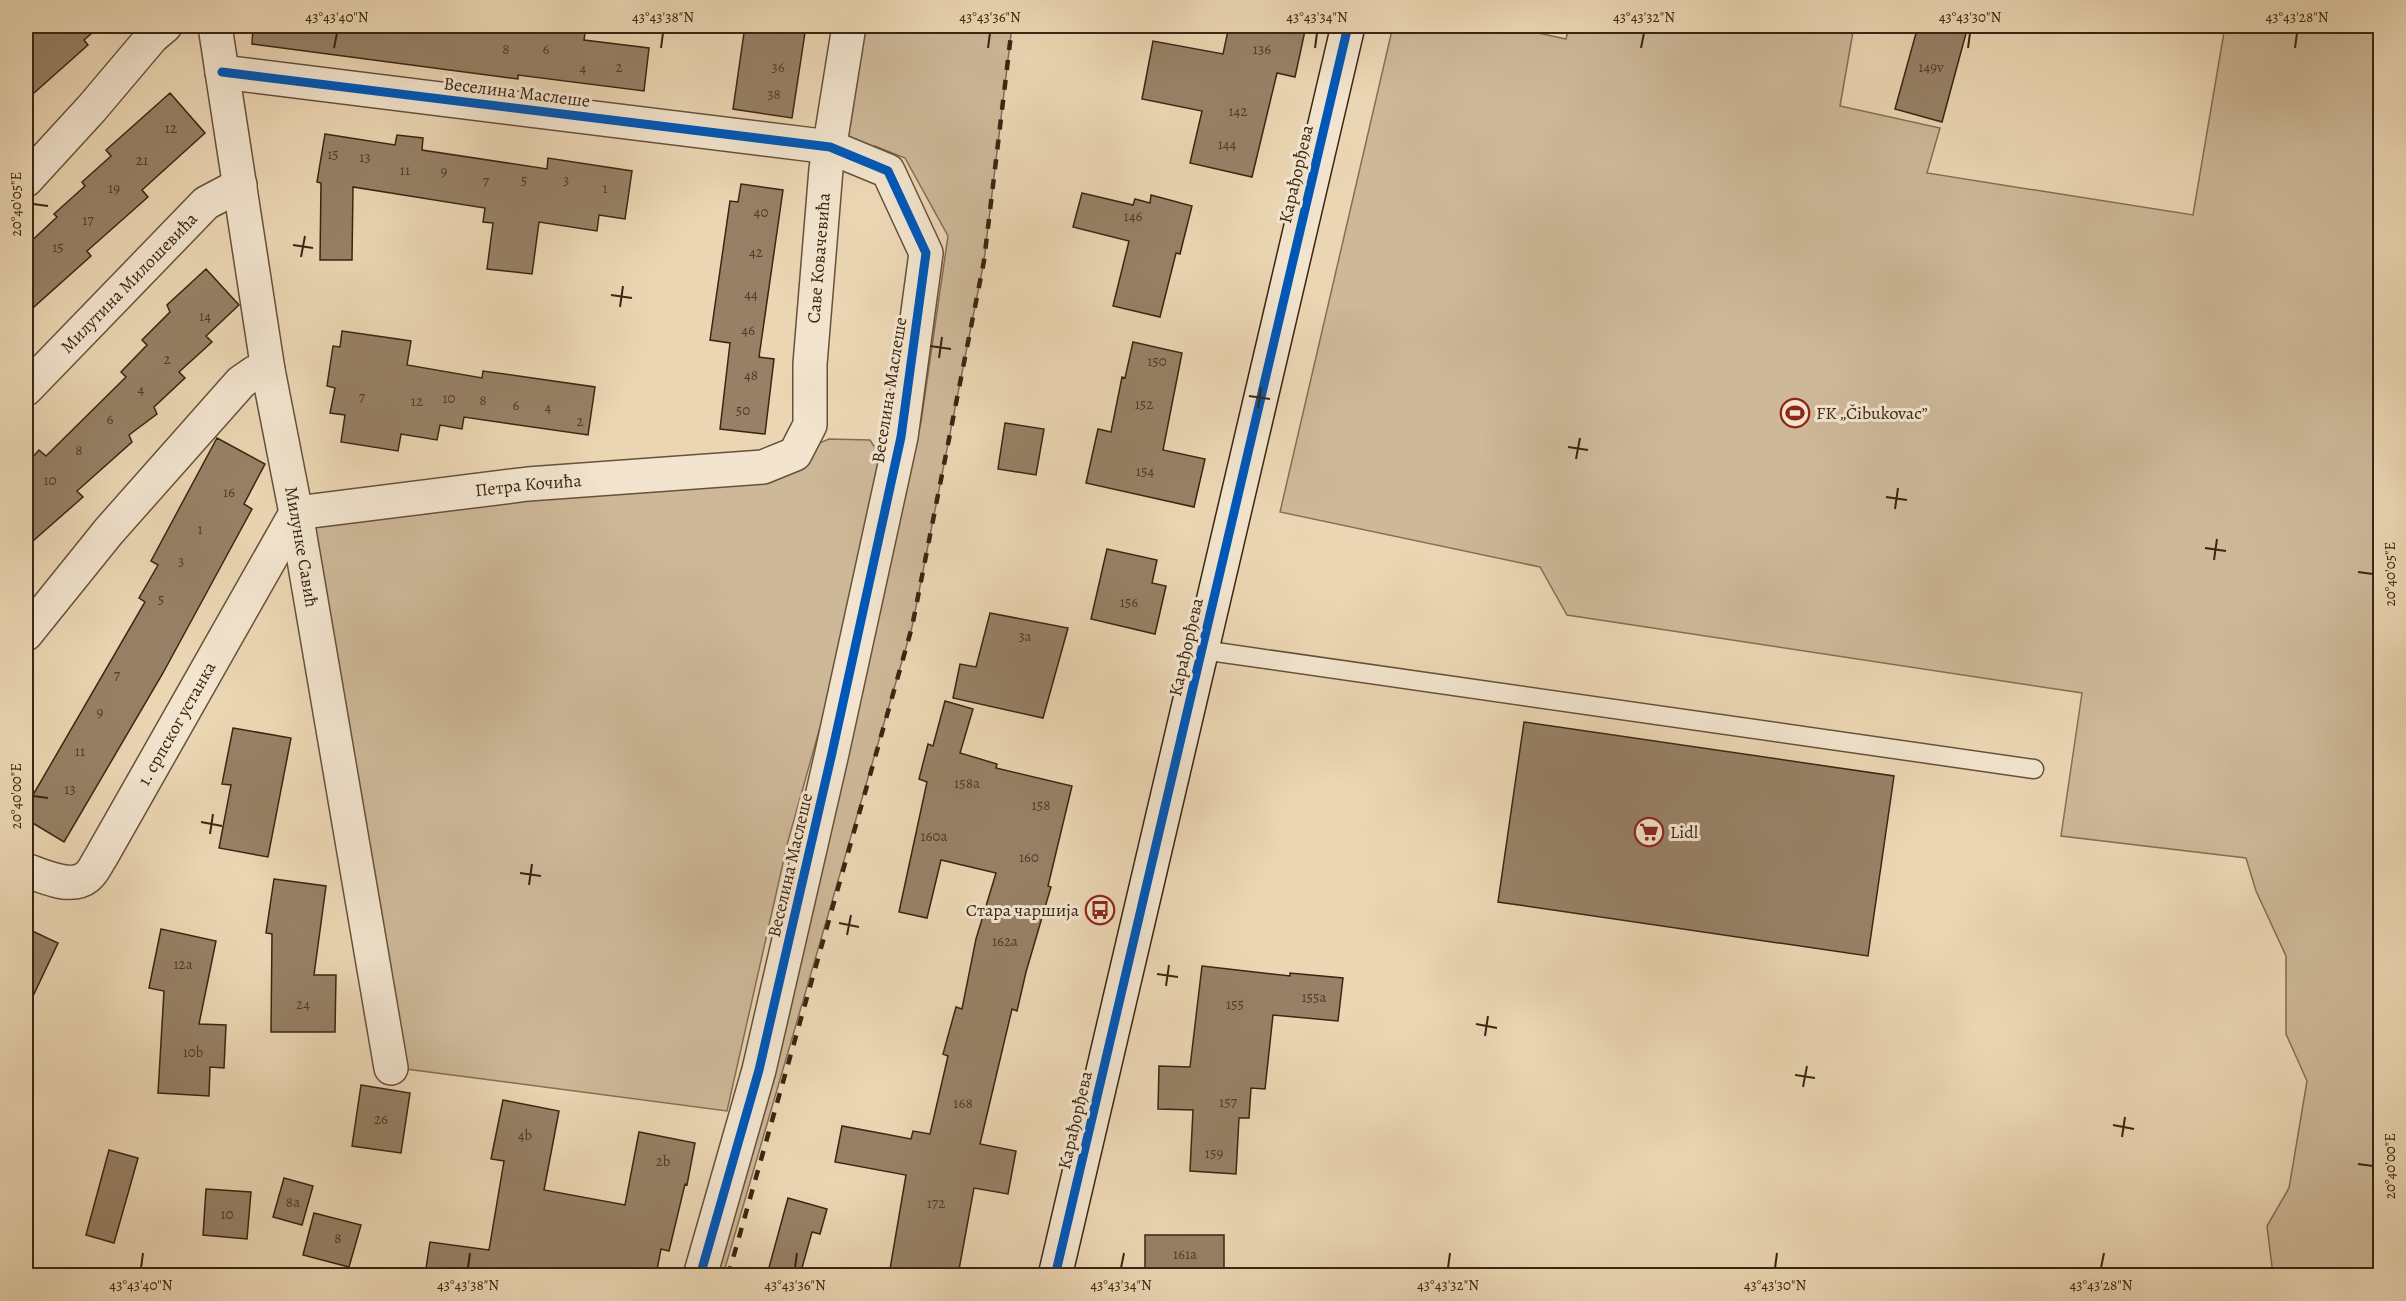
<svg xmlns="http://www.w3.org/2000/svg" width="2406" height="1301" font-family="Alegreya,serif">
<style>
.green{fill:#cdb898;stroke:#846e55;stroke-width:1.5}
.building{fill:#978166;stroke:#3b2512;stroke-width:1.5}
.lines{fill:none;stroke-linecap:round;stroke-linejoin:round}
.lane-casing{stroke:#67513a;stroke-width:21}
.street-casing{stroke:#67513a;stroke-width:36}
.secondary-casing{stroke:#3b2512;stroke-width:36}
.lane{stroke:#f2e4ce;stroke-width:18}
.street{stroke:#f2e4ce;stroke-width:33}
.secondary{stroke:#f2e4ce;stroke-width:33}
.rail{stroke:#3b2512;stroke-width:4.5;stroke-dasharray:10 10;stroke-linecap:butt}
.cycleway-casing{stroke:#f2e4ce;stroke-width:13}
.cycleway{stroke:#0057b8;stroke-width:9}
.ticks{fill:none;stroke:#3b2512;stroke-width:2}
.labels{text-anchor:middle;stroke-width:6;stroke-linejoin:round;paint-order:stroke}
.number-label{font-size:15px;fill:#523c27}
.street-label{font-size:18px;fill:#3b2512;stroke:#f2e4ce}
.poi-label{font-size:18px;fill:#3b2512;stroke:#f2e4ce;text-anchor:start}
.neatline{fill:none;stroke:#3b2512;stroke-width:2}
.ticks-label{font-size:15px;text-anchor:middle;fill:#3b2512}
</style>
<rect width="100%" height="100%" fill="#ebd6b3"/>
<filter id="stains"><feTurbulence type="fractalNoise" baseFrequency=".00333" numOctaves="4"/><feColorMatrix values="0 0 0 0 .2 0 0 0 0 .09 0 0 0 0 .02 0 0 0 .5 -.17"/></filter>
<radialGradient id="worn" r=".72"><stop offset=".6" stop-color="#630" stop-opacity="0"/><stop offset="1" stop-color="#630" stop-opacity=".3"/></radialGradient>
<!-- green -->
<path class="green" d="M849 26H1012L984 261 912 627 723 1275 700 1276 921 422 948 236 905 158 875 146 830 147Z
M1393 26H1506L1566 39 1569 26H1854L1840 106 1940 128 1927 173 2193 215 2225 26H2380V1275H2273L2267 1226 2289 1188 2307 1081 2286 1034V956L2256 891 2246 858 2061 836 2082 693 1567 615 1540 567 1280 512Z
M829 439 870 440 881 457 853 610 788 841 727 1111 406 1069 296 513 763 467Z"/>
<!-- building -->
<path class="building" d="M39 26H100L84 40 88 45 26 100V37Z
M253 26H586L584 40 649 48 644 91 518 75V79L252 44Z
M745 26H806L792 118 733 109Z
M1229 26H1306L1295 77 1277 73 1252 177 1190 163 1202 111 1142 99 1153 41 1223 54Z
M1918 26H1968L1942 122 1895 109Z
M170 93 205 133 142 190 148 197 87 251 91 256 26 314V246L57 217 54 214 85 186 82 182 111 156 106 150Z
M325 134 395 145 397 135 423 138 422 150 547 169 548 158 632 171 625 219 599 215 597 231 539 222 532 274 487 269 493 223 483 222 485 208 353 187 352 260H320L321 183 317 182Z
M741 184 783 190 759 357 774 359 765 434 720 429 730 343 710 340 730 201 738 202Z
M1082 193 1133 205 1135 199 1150 203 1151 195 1192 206 1180 254 1176 253 1160 317 1113 306 1129 241 1073 227Z
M206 269 239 305 206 336 212 342 179 372 185 378 154 407 157 414 129 435 132 442 77 491 83 497 26 547V464L39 450 46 456 126 377 121 372 147 345 142 340 170 312 167 305Z
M342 331 411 341 407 365 482 378 483 371 595 387 588 435 464 417 462 429 440 425 437 440 401 434 398 451 341 442 345 415 330 413 335 388 327 386 333 346 340 347Z
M1133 342 1182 353 1163 450 1205 459 1194 507 1086 483 1098 429 1111 432 1122 377 1125 378Z
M1005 423 1044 429 1036 475 998 469Z
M217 438 265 464 244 504 252 509 163 673 64 842 26 819V807L145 602 139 598 158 565 151 561Z
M1107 549 1157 560 1152 583 1166 586 1155 634 1091 619Z
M990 613 1068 628 1043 718 953 698 960 664 976 667Z
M945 701 973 709 960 753 997 764 996 768 1072 786 1048 886 1051 887 1026 972 1017 1011 1012 1009 980 1144 1016 1151 1008 1194 974 1188 958 1275H889L906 1175 835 1162 842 1126 911 1139 913 1131 930 1134 948 1056 943 1054 956 1007 962 1009 976 939 996 873 941 860 927 918 899 912 927 782 919 779 928 744 933 746Z
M1524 722 1894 776 1868 956 1498 902Z
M233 728 291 738 268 857 219 848 231 785 222 784Z
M274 879 326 886 314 975H336L335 1032H271L272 934 266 933Z
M26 928 58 943 26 1011Z
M161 929 216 941 199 1024 226 1025 224 1068 210 1067 209 1096 158 1093 164 991 149 988Z
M1202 966 1290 976V973L1343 978 1338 1021 1273 1015 1265 1089 1251 1088 1249 1118H1239L1236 1174 1190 1171 1193 1110 1158 1109 1159 1066 1190 1067Z
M361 1085 410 1093 401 1153 352 1146Z
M503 1100 559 1111 544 1190 625 1205 639 1132 695 1143 687 1185 685 1184 669 1251 661 1249 656 1275H425L430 1242 489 1250 504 1161 491 1159Z
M109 1150 138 1158 114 1243 86 1235Z
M284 1178 313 1186 302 1225 273 1217Z
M206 1189 251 1192 247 1239 203 1235Z
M788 1198 827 1209 820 1234 812 1232 800 1275H767Z
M314 1213 361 1225 349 1267 303 1255Z
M1145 1235H1224V1272H1145Z"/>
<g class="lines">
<!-- lane casing -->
<g class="lane-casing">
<path id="lane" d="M1202 650 2034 769"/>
</g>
<!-- street casing -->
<g class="street-casing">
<g id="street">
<path id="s1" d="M215 26 268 370 296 513 391 1068"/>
<path d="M222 72 830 147 888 171 926 253 901 437 832 753 759 1070 700 1276"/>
<path d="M26 180 92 108 152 37 165 26"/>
<path id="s2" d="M26 389 206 203 240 185"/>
<path d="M26 634 109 531 241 382 254 373 268 370"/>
<path id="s3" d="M26 870C42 876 71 890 87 877 93 873 97 863 101 857L296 513 528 484 763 467 795 454 810 425V364L826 169 849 26"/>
</g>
</g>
<!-- secondary casing -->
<g class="secondary-casing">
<path id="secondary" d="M1055 1276 1348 26"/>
</g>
<!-- lane -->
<use href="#lane" class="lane"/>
<!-- street -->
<use href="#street" class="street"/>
<!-- secondary -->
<use href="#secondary" class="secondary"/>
<!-- rail -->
<path class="rail" d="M728 1276 912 627 984 261 1012 26"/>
<!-- cycleway casing -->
<g class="cycleway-casing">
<path id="cycleway" d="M222 72 830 147 888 171 926 253 901 437 832 753 759 1070 700 1276
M1055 1276 1348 26"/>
</g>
<!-- cycleway -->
<use href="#cycleway" class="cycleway"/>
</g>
<!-- ticks -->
<path class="ticks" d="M334 48 337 33M661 48 663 33M988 48 990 33M1315 48 1317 33M1641 48 1644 33M1968 48 1970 33M2295 48 2297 33M33 204 48 206M293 245 313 248M301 257 305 236M611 295 632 298M620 307 623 286M930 346 951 349M939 358 942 337M1249 396 1270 399M1258 408 1261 387M1568 447 1588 450M1576 459 1580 438M1886 497 1907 500M1895 509 1898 488M2205 548 2226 551M2214 560 2217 539M2358 572 2373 574M33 796 48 798M201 822 222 826M210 834 213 814M520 873 541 876M529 885 532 864M839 923 859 927M847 935 851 915M1157 974 1178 977M1166 986 1169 965M1476 1024 1497 1028M1485 1036 1488 1016M1795 1075 1815 1078M1803 1087 1807 1066M2113 1125 2134 1129M2122 1137 2125 1117M2358 1164 2373 1166M141 1268 143 1253M468 1268 470 1253M795 1268 797 1253M1121 1268 1124 1253M1448 1268 1450 1253M1775 1268 1777 1253M2101 1268 2104 1253"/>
<!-- icons -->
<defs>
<g id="stadium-ring" transform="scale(1.5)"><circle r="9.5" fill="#f2e4ce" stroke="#8f2418" stroke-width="1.5"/><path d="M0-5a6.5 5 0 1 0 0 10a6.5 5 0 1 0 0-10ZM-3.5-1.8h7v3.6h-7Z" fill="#8f2418"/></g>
<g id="supermarket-ring" transform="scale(1.5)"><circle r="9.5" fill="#f2e4ce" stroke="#8f2418" stroke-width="1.5"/><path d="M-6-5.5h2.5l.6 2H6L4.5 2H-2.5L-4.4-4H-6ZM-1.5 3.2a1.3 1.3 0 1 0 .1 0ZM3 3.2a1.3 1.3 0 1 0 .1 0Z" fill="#8f2418"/></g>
<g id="bus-ring" transform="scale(1.5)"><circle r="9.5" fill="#f2e4ce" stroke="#8f2418" stroke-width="1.5"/><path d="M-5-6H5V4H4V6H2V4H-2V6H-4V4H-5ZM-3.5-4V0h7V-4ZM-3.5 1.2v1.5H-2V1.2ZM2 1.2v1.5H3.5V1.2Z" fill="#8f2418"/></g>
</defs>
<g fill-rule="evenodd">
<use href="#stadium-ring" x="1795" y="413"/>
<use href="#supermarket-ring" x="1649" y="832"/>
<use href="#bus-ring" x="1100" y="910"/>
</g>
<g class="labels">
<!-- number labels -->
<g class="number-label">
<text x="506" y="54">8</text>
<text x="546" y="54">6</text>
<text x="1262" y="54">136</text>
<text x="619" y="72">2</text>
<text x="778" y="72">36</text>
<text x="1931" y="72">149v</text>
<text x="583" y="73">4</text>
<text x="774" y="99">38</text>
<text x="1238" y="116">142</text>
<text x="171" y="133">12</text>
<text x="1227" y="149">144</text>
<text x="333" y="159">15</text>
<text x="365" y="162">13</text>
<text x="142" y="165">21</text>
<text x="405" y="175">11</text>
<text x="444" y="176">9</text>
<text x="524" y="185">5</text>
<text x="566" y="185">3</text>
<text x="486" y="186">7</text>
<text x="114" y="193">19</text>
<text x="605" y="193">1</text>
<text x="761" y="217">40</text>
<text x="1133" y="221">146</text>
<text x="88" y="225">17</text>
<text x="58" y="252">15</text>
<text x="756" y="257">42</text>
<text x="751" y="299">44</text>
<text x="205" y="321">14</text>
<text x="748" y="335">46</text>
<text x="167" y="364">2</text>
<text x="1157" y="366">150</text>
<text x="751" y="380">48</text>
<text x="141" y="394">4</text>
<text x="362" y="402">7</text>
<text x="449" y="403">10</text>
<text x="483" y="405">8</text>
<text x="417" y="406">12</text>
<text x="1144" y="409">152</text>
<text x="516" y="410">6</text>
<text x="548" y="412">4</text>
<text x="743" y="415">50</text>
<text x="110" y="424">6</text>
<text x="580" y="426">2</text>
<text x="79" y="455">8</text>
<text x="1145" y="476">154</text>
<text x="50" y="485">10</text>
<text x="229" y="497">16</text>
<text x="200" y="534">1</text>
<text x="181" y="566">3</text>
<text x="161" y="604">5</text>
<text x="1129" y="607">156</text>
<text x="1025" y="641">3a</text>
<text x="117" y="680">7</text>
<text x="100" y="717">9</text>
<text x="80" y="756">11</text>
<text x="967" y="788">158a</text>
<text x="70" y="794">13</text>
<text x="1041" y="810">158</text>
<text x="934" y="841">160a</text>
<text x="1029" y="862">160</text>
<text x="1005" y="946">162a</text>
<text x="183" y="969">12a</text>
<text x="1314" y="1002">155a</text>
<text x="303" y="1009">24</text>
<text x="1235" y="1009">155</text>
<text x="193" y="1057">10b</text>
<text x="1228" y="1107">157</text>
<text x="963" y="1108">168</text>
<text x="381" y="1124">26</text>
<text x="525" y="1140">4b</text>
<text x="1214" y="1158">159</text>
<text x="663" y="1166">2b</text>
<text x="293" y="1207">8a</text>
<text x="936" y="1208">172</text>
<text x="227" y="1219">10</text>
<text x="338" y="1243">8</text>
<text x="1185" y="1259">161a</text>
</g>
<!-- street labels -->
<g class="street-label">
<text transform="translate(517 92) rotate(7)" y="6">Веселина Маслеше</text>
<text transform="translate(1296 174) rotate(-77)" y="6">Карађорђева</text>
<text dy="6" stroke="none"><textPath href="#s3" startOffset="1188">Саве Ковачевића</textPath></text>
<text dy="6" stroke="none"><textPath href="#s2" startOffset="148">Милутина Милошевића</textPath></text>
<text transform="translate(889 390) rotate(-81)" y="6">Веселина Маслеше</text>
<text dy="6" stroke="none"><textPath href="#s3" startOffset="718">Петра Кочића</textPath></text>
<text dy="6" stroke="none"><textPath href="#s1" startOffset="528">Милунке Савић</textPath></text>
<text transform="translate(1186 647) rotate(-77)" y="6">Карађорђева</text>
<text dy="6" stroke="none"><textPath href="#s3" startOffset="242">1. српског устанка</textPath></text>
<text transform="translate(790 865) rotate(-77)" y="6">Веселина Маслеше</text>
<text transform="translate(1075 1120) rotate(-77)" y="6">Карађорђева</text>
</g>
<!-- poi labels -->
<g class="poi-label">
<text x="1816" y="419">FK „Čibukovac”</text>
<text x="1670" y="838">Lidl</text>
<text x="1079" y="916" text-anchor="end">Стара чаршија</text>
</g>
</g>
<!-- margin -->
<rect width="2406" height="1301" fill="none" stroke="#ebd6b3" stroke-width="66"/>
<rect x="33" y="33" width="2340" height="1235" class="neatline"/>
<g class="ticks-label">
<text x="337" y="22">43°43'40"N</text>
<text x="663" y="22">43°43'38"N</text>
<text x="990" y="22">43°43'36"N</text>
<text x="1317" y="22">43°43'34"N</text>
<text x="1644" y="22">43°43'32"N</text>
<text x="1970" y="22">43°43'30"N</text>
<text x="2297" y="22">43°43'28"N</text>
<text transform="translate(16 204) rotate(-90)" y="5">20°40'05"E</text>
<text transform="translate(2390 574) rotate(-90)" y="5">20°40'05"E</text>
<text transform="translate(16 796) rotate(-90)" y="5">20°40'00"E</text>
<text transform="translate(2390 1166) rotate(-90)" y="5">20°40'00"E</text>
<text x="141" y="1290">43°43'40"N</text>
<text x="468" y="1290">43°43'38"N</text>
<text x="795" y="1290">43°43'36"N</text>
<text x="1121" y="1290">43°43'34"N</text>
<text x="1448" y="1290">43°43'32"N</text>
<text x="1775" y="1290">43°43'30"N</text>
<text x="2101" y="1290">43°43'28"N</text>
</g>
<rect width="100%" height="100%" filter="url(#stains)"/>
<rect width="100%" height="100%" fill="url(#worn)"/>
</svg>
